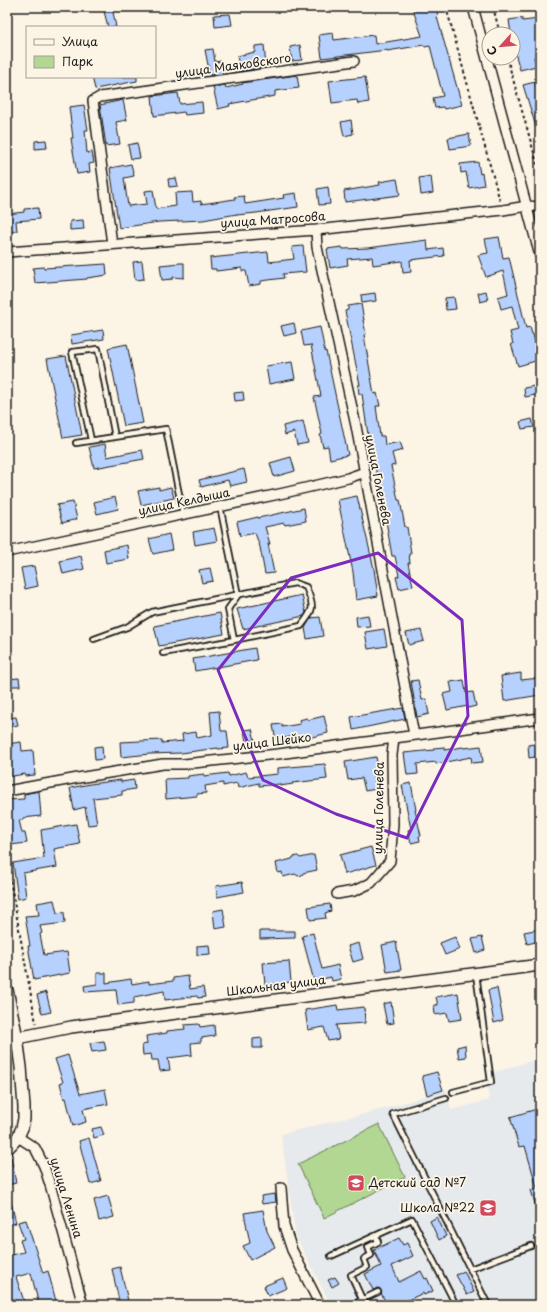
<svg xmlns="http://www.w3.org/2000/svg" width="547" height="1312" font-family="'Playpen Sans',sans-serif">
<style>
.built{fill:#e7eaec}
.green{fill:#b1d792;stroke:#667a57}
.building{fill:#b7d1fe;stroke:#1c1c1c}
.lines{fill:none;stroke-linecap:round;stroke-linejoin:round}
.service-casing{stroke:#1c1c1c;stroke-width:8}
.minor-casing{stroke:#1c1c1c;stroke-width:12}
.tertiary-casing{stroke:#1c1c1c;stroke-width:14}
.path{stroke:#1c1c1c;stroke-width:2;stroke-dasharray:3 3;stroke-linecap:butt}
.service{stroke:#fcf5e5;stroke-width:4.5}
.minor{stroke:#fcf5e5;stroke-width:9}
.tertiary{stroke:#fcf5e5;stroke-width:11}
.marked{fill:none;stroke:#7b2cbf;stroke-width:3;stroke-linejoin:round}
.labels{text-anchor:middle;stroke-width:3.5;stroke-linejoin:round;paint-order:stroke}
.street-label{font-size:12px;fill:#1c1c1c;stroke:#fcf5e5}
.poi-label{font-size:12px;fill:#1c1c1c;stroke:#fcf5e5;text-anchor:start}
</style>
<rect width="100%" height="100%" fill="#fcf5e5"/>
<filter id="ink" filterUnits="userSpaceOnUse"><feTurbulence type="fractalNoise" baseFrequency=".025" numOctaves="2"/><feDisplacementMap in="SourceGraphic" scale="8" xChannelSelector="R" yChannelSelector="G"/><feConvolveMatrix kernelMatrix="1 2 1 2 8 2 1 2 1" color-interpolation-filters="sRGB"/></filter>
<g filter="url(#ink)">
<!-- built -->
<path class="built" d="M540 1058V1305H331L297 1239 295 1232 281 1134 387 1108 446 1089 451 1110 489 1100 485 1075Z"/>
<!-- green -->
<path class="green" d="M379 1124 405 1177 324 1218 298 1164Z"/>
<!-- building -->
<path class="building" d="M103 7H112L116 27H108Z
M417 7H436L438 16 437 17 462 105 444 109 443 107 435 108 433 98 443 96 430 46 425 47 424 45 387 51V50L322 58 319 35 333 33 334 40 374 35 375 44 422 36 413 10 418 9Z
M230 14 232 25 215 27 214 15Z
M522 18V21L540 19V56L534 57 536 66 520 70 513 46V34H511L509 20Z
M264 45 266 67 240 71 237 56 255 52V46Z
M300 45 302 60 292 61 290 47Z
M213 49 215 62 221 61 223 74 210 75 205 50Z
M297 75 299 88 275 91V96L229 104 230 106 218 109 213 87 225 85 226 88 243 84 242 83Z
M92 77H137V81L95 89Z
M365 77 369 102 358 104 357 100 332 103 329 81Z
M535 82 540 103V132L538 133 523 85Z
M178 93 180 104 202 102 203 113 185 115 184 112 154 116 152 96Z
M123 100 127 120 116 122 120 144 106 146 100 105Z
M84 105 88 130H85L87 153 92 152 94 163 89 164 90 172 77 174 72 145 71 138H73L69 107Z
M351 120 353 134 344 136 341 122Z
M469 134 471 146 450 149 448 138Z
M46 140 47 148 35 149V141Z
M137 143 140 158 131 159 128 145Z
M478 162 480 174 482 173 484 185 469 188 466 172 461 173 460 164Z
M131 164 134 176 124 178 128 206 147 204 145 191 153 190 156 209 176 206 175 193 192 192 193 202 201 201V204L235 199 234 197 244 196 245 204 284 198 283 195 296 193 298 207 256 213 237 215V214L203 220 159 222 119 228 110 168Z
M431 176 433 193 421 195 419 178Z
M176 178 178 186 169 187 168 179Z
M397 179 400 195 345 202 344 191 380 185 379 182Z
M328 187 330 204 319 205 317 189Z
M38 208 39 219 16 221 17 231 9 232 7 214 24 212V209Z
M83 220 84 229 70 230V221Z
M499 237 503 258 509 257 526 328 530 327 532 334H533L539 360 518 366 511 344H513L510 332 518 330 512 306 501 309 498 297 508 294 503 271 486 277 478 255 488 253 485 239Z
M427 240 428 250 443 248 444 256 410 260 411 272 403 273 402 261 373 265 372 257 347 259 348 265 330 268 327 249 342 247 343 249 368 248Z
M303 246 306 272 283 274 284 278 261 281V284L249 286 246 271H242V268L216 271V269H211L210 258 268 252 269 262 294 259 292 247Z
M142 261 144 279 135 280 133 262Z
M180 263H184V278L173 277V279L162 280 160 265Z
M106 264 107 275 87 278V279L35 283 33 268 44 267V268Z
M486 291 488 300 480 302 478 293Z
M375 293 376 301 362 303 361 295Z
M454 297 456 309 446 310 445 298Z
M361 304 364 320H363L366 334 364 335 371 377 374 394 377 393 380 406H376L380 436H384L385 445 400 442 403 450 392 453 395 465 391 466 398 500H400L405 527H407L411 553 409 554 410 563H408L413 586 399 589 396 577 399 576 395 556H392L379 480H378L368 435 362 394H359L358 385H360L345 311 348 310V306Z
M294 323 296 333 284 336 281 326Z
M320 327 325 352 326 351 348 455 330 459 328 446 323 447 320 435 322 434 314 397 321 396 311 345 304 346 301 331Z
M103 330 104 339 72 344 71 335Z
M127 344 143 423 124 426 108 348Z
M66 356 82 435 63 438 47 359Z
M292 362 295 379 269 384 266 366Z
M540 385V394L525 397 524 388Z
M243 392 244 400 235 401 234 393Z
M532 419 534 427 522 429 520 422Z
M303 421 308 443 297 445 294 432 285 435 283 426Z
M105 444 107 457 142 450 144 459 94 468 89 447Z
M291 457 295 471 274 477 270 463Z
M244 469 247 482 230 486 228 480 201 487 199 480Z
M159 487V490L171 487 174 498 141 505 138 491Z
M357 496 374 569 378 596 356 600 353 572 338 500Z
M115 497 118 509 97 514 94 502Z
M73 502 77 519 62 523 57 505Z
M304 508 306 521 285 525 284 523 265 527 270 544H268L274 573 265 574 260 547 255 533 240 536 237 522 258 517V518Z
M214 528 217 541 195 545 193 532Z
M169 534 172 550 153 554 149 539Z
M127 545 129 559 106 563 104 550Z
M81 556 84 569 63 574 60 561Z
M34 566 38 586 25 589 21 568Z
M210 568 213 581 202 583 199 570Z
M302 595 306 613 304 616 243 629 237 609Z
M220 613 224 634 159 646 154 626Z
M368 615 370 626 357 627 356 617Z
M320 617 323 636 307 639 305 628 311 618Z
M384 629 387 646 368 649 365 632Z
M421 630 424 641 409 645 406 633Z
M255 648 257 660 195 671 193 659Z
M521 673V680L540 678V695L504 701 501 676Z
M19 678 20 686H7V679Z
M418 680 422 700 426 699 429 714 417 717 411 681Z
M464 680 466 693 473 692 476 706 468 708V706L447 710 443 694 452 692 450 682Z
M403 708 405 719 353 730 351 717Z
M219 711 221 731H227L229 748 218 749V748L181 753 150 754 121 757 120 742 162 740V743L183 741 182 734 196 732 197 738 212 735 210 712Z
M324 716 328 733 304 739 303 735 284 738V740L276 741 273 725 282 724V727L300 724 299 720 307 718 308 720Z
M16 717 18 725 7 727V718Z
M252 729 255 740 246 742 244 730Z
M21 742 22 751 33 750 35 775 25 776V774L7 777V762H10L7 744Z
M540 743V756L529 758 528 745Z
M102 746 103 759 95 760 94 747Z
M481 746 483 762 472 763 471 757 436 764V762L417 764 418 774 407 775 404 753 434 750V748L444 747V750L463 747 464 748Z
M376 757 379 773 374 774 376 789 365 791 362 778 348 780 345 762Z
M325 764 327 779 292 783 293 784 280 786V784L259 786V783L238 788 237 783 223 786V783L205 786 206 793 197 794V796L166 799 165 779 188 778V776L204 774V776L228 773 229 776 246 772 248 777 278 774V768Z
M121 780V782L134 780 135 789 122 791V795L93 798 97 824 88 825 85 807 74 810 70 788 90 784Z
M411 783 416 810H415L421 836H419L420 841 411 843 408 830 411 829 402 785Z
M39 791 41 816 23 818V820H19L22 833H25L27 843 10 845 7 822V800L24 799V794Z
M76 824 80 844 54 849 57 867 23 873 26 897 18 899 13 863 44 858 41 830Z
M371 847 376 865 345 874 340 855Z
M314 855 317 870 303 873 302 875 298 876 295 874 283 877 282 872 278 873 276 863 292 859 293 857 298 856 300 858Z
M242 882 244 892 217 897 216 886Z
M54 900 57 913 64 912 65 923 40 926 42 933 40 934 44 955 67 952 70 973 34 980 28 946H30L25 916 39 915 37 903Z
M330 904 331 911 325 913 326 918 310 920 308 907Z
M223 909 226 927 215 929 213 911Z
M540 929V941L527 944 524 932Z
M260 931H295V938L260 939Z
M313 933 322 969 338 965 341 979 332 981 331 977 314 981 302 936Z
M455 937 460 949 445 955 440 943Z
M482 937 485 950 476 953 472 939Z
M396 942 401 970 387 972 382 945Z
M359 943 363 959 353 962 348 946Z
M209 945 210 954 197 955V946Z
M289 961 291 982 265 985 263 963Z
M97 973H106V983L131 979 132 984 149 981V984L173 981V978L188 976 190 989 203 987 205 997 198 998 197 996 165 1000 164 991 134 997V1003L118 1005 116 990 85 992 84 986 97 984Z
M497 988 503 1020 494 1023 488 990Z
M46 992 51 1012 42 1014 37 995Z
M458 993 462 1019 449 1021 447 1013 435 1015 434 1005H438L436 997Z
M391 1002 394 1023 387 1024 383 1004Z
M337 1005 338 1010 364 1007 365 1023 336 1025 339 1039 328 1041 324 1027 308 1030 305 1010Z
M199 1024 200 1027 214 1025 215 1036 201 1038V1042L191 1043 192 1055 168 1058 170 1070 160 1071 158 1060H152L151 1054 143 1055 142 1045 147 1044 146 1036 167 1033V1031L185 1029 184 1025Z
M262 1038V1048H253V1039Z
M104 1041 106 1050 92 1052 90 1043Z
M465 1045 466 1057 459 1058 457 1047Z
M68 1055 80 1094 105 1089 108 1104 83 1109 86 1122 73 1126 66 1098 64 1099 60 1083 63 1082 55 1059Z
M437 1072 443 1090 427 1095 422 1076Z
M537 1109 540 1120 537 1122 540 1131V1214H538L531 1190 537 1188 525 1146 519 1147 510 1117Z
M101 1127 104 1135 94 1138 92 1129Z
M89 1138 101 1181 90 1184 79 1141Z
M7 1157H11L16 1183 7 1185Z
M275 1194 276 1202 262 1204 261 1196Z
M108 1196 114 1217 99 1221 94 1200Z
M10 1198 16 1223 7 1225V1199Z
M263 1210 267 1231 275 1247 250 1260 243 1246 250 1243 244 1213Z
M437 1217 446 1236 439 1240 430 1221Z
M26 1220 43 1273 48 1271 57 1305H39L31 1273 16 1277 24 1301 12 1305H7V1256L24 1252 20 1240 24 1239 18 1222Z
M399 1238 403 1245 407 1243 413 1256 392 1266 399 1282 421 1271 425 1279 427 1278 433 1291 424 1295 423 1293 408 1300 411 1305H401L399 1301 391 1305H387L381 1293V1290L378 1288 373 1290 365 1274 381 1266 374 1250Z
M120 1267 129 1305H120L112 1269Z
M464 1271 474 1292 467 1295 456 1275Z
M335 1277 339 1283 332 1287 328 1280Z
M283 1278 287 1288 268 1296 264 1286Z"/>
<g class="lines">
<!-- service casing -->
<g class="service-casing">
<path id="service" d="M91 440 72 352 98 349 115 437
M76 443 166 429 183 514
M94 639 127 627 152 612 295 583 306 587C315 608 314 609 301 626L234 640 228 609 238 595 220 506
M163 653 234 640
M453 1092 491 1082 476 974
M446 1098 393 1114 488 1305
M331 1256 412 1219 456 1305
M470 1269 531 1246
M362 1299 351 1275 367 1267 364 1259 371 1255 368 1247 378 1242 376 1236
M351 1305 378 1292"/>
</g>
<!-- minor casing -->
<g class="minor-casing">
<path id="minor" d="M473 7 540 256
M316 230 317 247 356 426 414 735
M112 244 93 101 100 97 354 61
M7 252 316 230 503 210 527 206 540 207
M7 552 284 493 348 478 365 472
M7 791 78 778 163 764H184L278 754 540 718
M337 894 354 891 371 883 390 861 393 824 392 755 394 738
M18 1137 35 1148 44 1166 51 1188 83 1305
M281 1188 284 1226 292 1250 320 1305"/>
</g>
<!-- tertiary casing -->
<g class="tertiary-casing">
<path id="tertiary" d="M7 990 17 1038 21 1067 24 1107V1119L22 1128 18 1137 7 1149
M17 1038 71 1027 540 965"/>
</g>
<!-- path -->
<path class="path" d="M446 7 500 201
M493 7 500 34
M507 58 540 174
M7 863 36 1023"/>
<!-- service -->
<use href="#service" class="service"/>
<!-- minor -->
<use href="#minor" class="minor"/>
<!-- tertiary -->
<use href="#tertiary" class="tertiary"/>
</g>
</g>
<!-- marked area -->
<path class="marked" d="M378 553 462 620 468 716 407 838 336 814 263 780 218 670 291 578Z"/>
<!-- icons -->
<defs>
<g id="school-square" transform="scale(0.9)"><rect x="-9" y="-9" width="18" height="18" rx="4" fill="#d1495b" stroke="#fcf5e5"/><path d="M0-5L7-2L0 1L-7-2ZM-4 1L0 2.5L4 1V4Q0 6-4 4Z" fill="#fff"/></g>
</defs>
<g fill-rule="evenodd">
<use href="#school-square" x="356" y="1183"/>
<use href="#school-square" x="488" y="1208"/>
</g>
<g class="labels">
<!-- street labels -->
<g class="street-label">
<text transform="translate(233 66) rotate(-8)" y="4">улица Маяковского</text>
<text transform="translate(273 220) rotate(-4)" y="4">улица Матросова</text>
<text transform="translate(378 480) rotate(79)" y="4">улица Голенева</text>
<text transform="translate(184 502) rotate(-12)" y="4">улица Келдыша</text>
<text transform="translate(272 742) rotate(-7)" y="4">улица Шейко</text>
<text transform="translate(379 808) rotate(-89)" y="4">улица Голенева</text>
<text transform="translate(276 986) rotate(-7)" y="4">Школьная улица</text>
<text transform="translate(66 1198) rotate(73)" y="4">улица Ленина</text>
</g>
<!-- poi labels -->
<g class="poi-label">
<text x="369" y="1187">Детский сад №7</text>
<text x="475" y="1212" text-anchor="end">Школа №22</text>
</g>
</g>
<!-- margin -->
<rect width="547" height="1312" fill="none" stroke="#fcf5e5" stroke-width="24"/>
<rect x="12" y="12" width="523" height="1288" fill="none" stroke="#1c1c1c" stroke-width="1.5" filter="url(#ink)"/>
<!-- legend -->
<rect x="26" y="26" width="130" height="52" fill="#fcf5e5" stroke="#a29e95"/>
<rect x="34" y="39" width="20" height="6" fill="#fcf5e5" stroke="#a29e95"/>
<text x="62" y="46" font-size="12" fill="#1c1c1c">Улица</text>
<rect x="34" y="56" width="20" height="12" fill="#b1d792" stroke="#a29e95"/>
<text x="62" y="66" font-size="12" fill="#1c1c1c">Парк</text>
<!-- north arrow -->
<g transform="translate(501 46) rotate(243)"><circle r="19" fill="#fcf5e5" stroke="#a29e95"/>
<path d="M0-3L7 15L0 10L-7 15Z" fill="#d1495b"/>
<text y="-6" font-size="11" font-weight="bold" text-anchor="middle" fill="#1c1c1c">С</text>
</g>
</svg>
